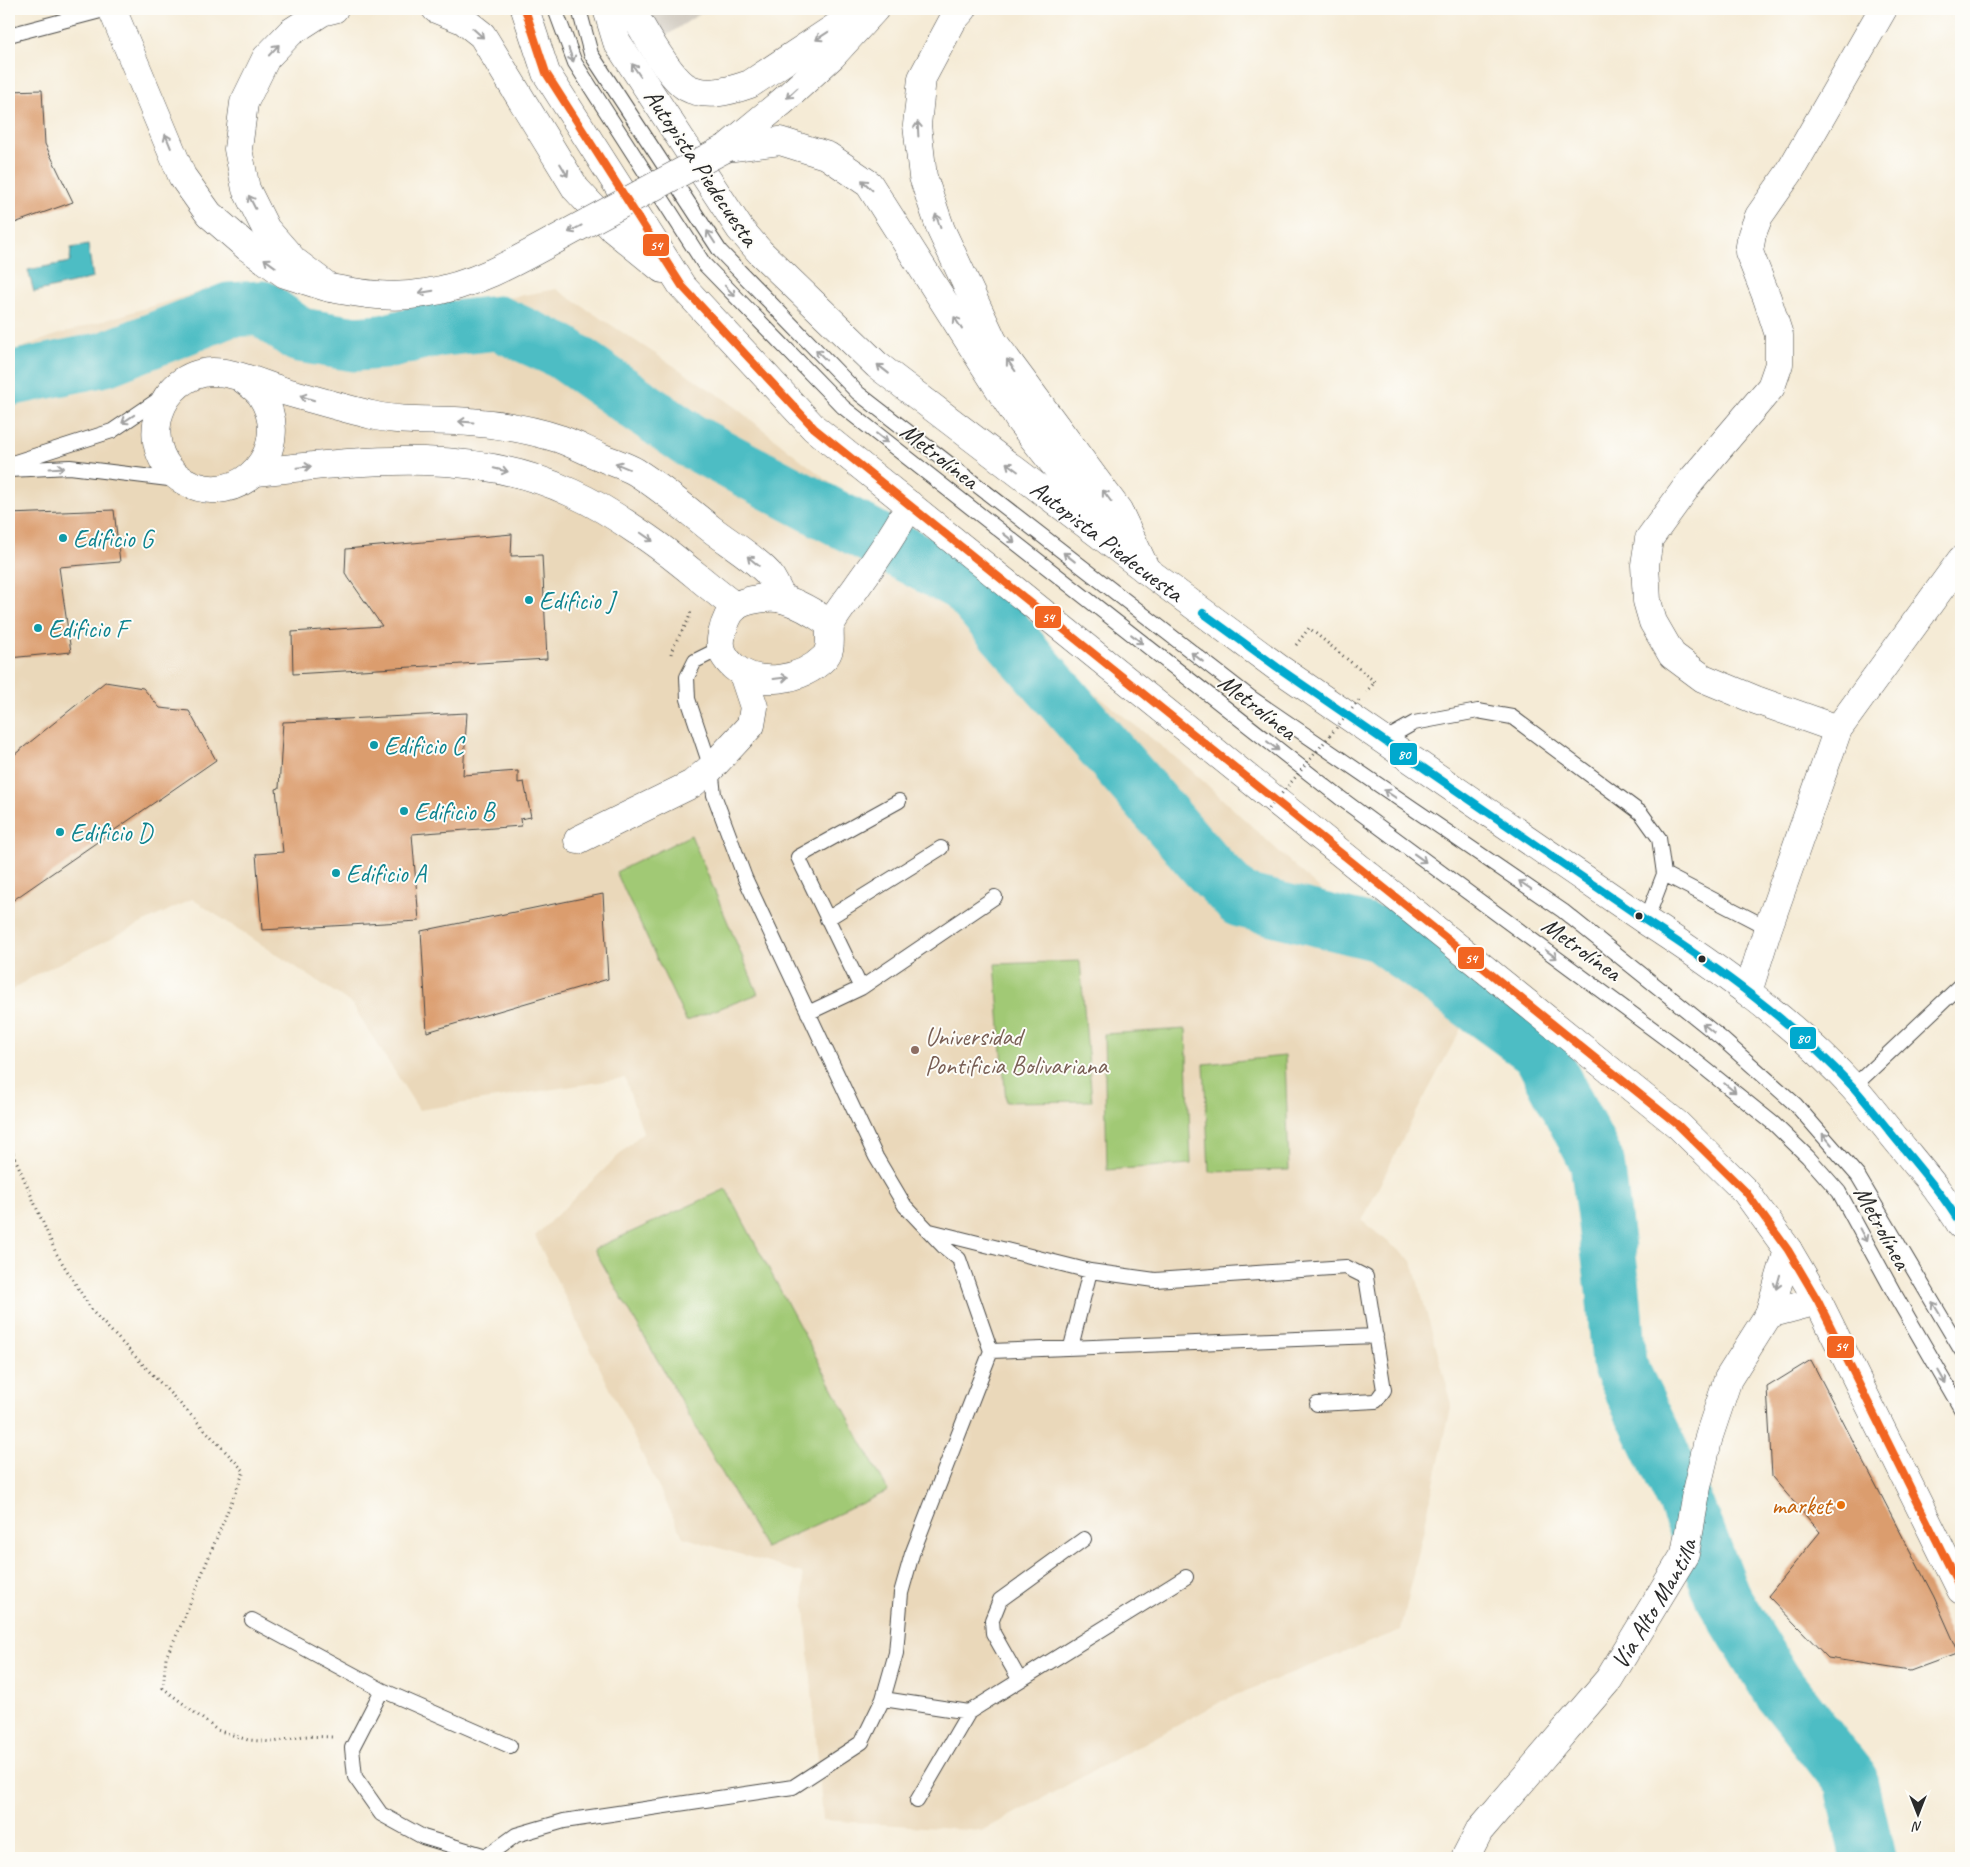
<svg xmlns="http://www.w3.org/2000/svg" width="1970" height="1867" font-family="Caveat,sans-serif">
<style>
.built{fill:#ead8ba}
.industrial{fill:#cac3b8}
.green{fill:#a1c974;stroke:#667a50}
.water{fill:#4ebdc4;stroke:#3c7478}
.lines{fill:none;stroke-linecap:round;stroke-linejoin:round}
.river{stroke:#4ebdc4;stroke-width:55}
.building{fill:#db9d6e}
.service-casing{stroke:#494845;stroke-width:16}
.minor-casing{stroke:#494845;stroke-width:29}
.trunk-casing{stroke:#494845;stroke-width:29}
.path{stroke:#494845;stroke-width:3;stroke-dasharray:1 4;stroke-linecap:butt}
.service{stroke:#fff;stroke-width:14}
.minor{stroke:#fff;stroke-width:28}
.trunk{stroke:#fff;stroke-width:28}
.trunk-bridge-casing{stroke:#494845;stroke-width:29;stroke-linecap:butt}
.path-bridge{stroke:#494845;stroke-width:3;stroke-dasharray:1 4;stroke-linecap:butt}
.trunk-bridge{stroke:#fff;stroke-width:28}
.bus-1-casing{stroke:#fdfcf7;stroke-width:11}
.bus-2-casing{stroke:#fdfcf7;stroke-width:11}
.bus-1{stroke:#f26522;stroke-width:8}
.bus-2{stroke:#00a9ce;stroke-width:8}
.oneway{stroke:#a0a0a0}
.culture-dot{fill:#0f9aa8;stroke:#fdfcf7;stroke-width:2}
.bus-dot{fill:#2b2b2b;stroke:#fdfcf7;stroke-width:2}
.education-dot{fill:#8d6e63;stroke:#fdfcf7;stroke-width:2}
.food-dot{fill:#e8710a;stroke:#fdfcf7;stroke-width:2}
.labels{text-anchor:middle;stroke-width:4;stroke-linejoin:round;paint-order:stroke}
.street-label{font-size:25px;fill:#2b2b2b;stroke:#fdfcf7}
.culture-label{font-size:25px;fill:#0d838f;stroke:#fdfcf7;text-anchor:start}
.education-label{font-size:25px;fill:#785e54;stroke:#fdfcf7;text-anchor:start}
.food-label{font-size:25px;fill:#c56008;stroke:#fdfcf7;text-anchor:end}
.line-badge{stroke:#fdfcf7;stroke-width:2}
.badge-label{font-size:14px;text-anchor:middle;font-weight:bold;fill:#fff}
</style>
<rect width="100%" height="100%" fill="#fdfcf7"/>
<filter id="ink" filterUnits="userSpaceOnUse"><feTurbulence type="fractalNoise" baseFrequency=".02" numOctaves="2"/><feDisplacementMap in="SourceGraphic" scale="10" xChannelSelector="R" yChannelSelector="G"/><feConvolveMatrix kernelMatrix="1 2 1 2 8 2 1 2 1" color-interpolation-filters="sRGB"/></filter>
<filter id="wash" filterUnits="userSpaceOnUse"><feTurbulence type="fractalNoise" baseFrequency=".0096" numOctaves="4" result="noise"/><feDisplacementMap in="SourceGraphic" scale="20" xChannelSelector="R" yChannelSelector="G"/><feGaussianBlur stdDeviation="1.12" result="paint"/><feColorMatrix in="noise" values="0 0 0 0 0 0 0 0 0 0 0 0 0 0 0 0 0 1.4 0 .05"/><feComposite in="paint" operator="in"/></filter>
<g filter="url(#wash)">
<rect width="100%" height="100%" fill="#f5ebd6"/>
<!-- built -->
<path class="built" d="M228 283 323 312 374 320 426 318 470 305 556 289 726 400 1190 769 1464 1023 1407 1130 1362 1221 1412 1261 1452 1404 1401 1630 1228 1698 982 1831 823 1820 802 1573 683 1537 535 1236 643 1132 625 1078 419 1110 351 1003 192 899 37 974 9 992V352L56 335Z"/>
<!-- industrial -->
<path class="industrial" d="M585 9H707L666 36Z"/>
<!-- green -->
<path class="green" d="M691 835 758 994 686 1021 616 872Z
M1080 961 1092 1101 1006 1102 995 964Z
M1186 1029 1191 1164 1107 1170 1104 1034Z
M1285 1056 1289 1170 1209 1172 1204 1064Z
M726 1189 888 1491 765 1548 594 1249Z"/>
<!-- water -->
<path class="water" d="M88 245 93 278 34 292 28 270 70 262 71 248Z"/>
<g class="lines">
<!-- river -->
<path class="river" d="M9 379 105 359 229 310 262 308 299 335 355 344 383 342 427 331 498 323 562 352 689 440 965 586 1205 864 1240 900 1379 934 1539 1051 1597 1162 1613 1289 1619 1364 1687 1505 1723 1597 1777 1686 1851 1781 1868 1858"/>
</g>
<g id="blocks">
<!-- building -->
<path class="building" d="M42 90 45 144 73 202 9 225V91Z
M114 510 120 562 59 567 71 652 9 658V514Z
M512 534 511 556 542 555 547 659 293 674 292 632 382 626 345 573 346 549Z
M105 682 143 688 160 708 189 711 216 760 9 903V759Z
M467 713 463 775 518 771V783L524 782 531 817 520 819 521 826 412 834 419 921 262 930 256 854 283 852 276 789 279 788 283 722Z
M603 894 608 979 427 1032 421 931Z
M1811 1360 1934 1597 1959 1653 1910 1671 1828 1658 1768 1596 1820 1532 1772 1477 1767 1387Z"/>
</g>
</g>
<g filter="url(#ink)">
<use href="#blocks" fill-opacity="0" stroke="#494845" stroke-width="1"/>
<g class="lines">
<!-- service casing -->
<g class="service-casing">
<path id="service" d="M555 9 575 63 704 264 843 407 1339 797 1692 1058 1774 1124 1808 1157 1839 1192 1894 1293 1961 1409
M579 9 591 54 720 251 858 393 1250 697 1563 911 1721 1038 1796 1105 1858 1176 1961 1350
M9 35 108 9
M9 464 112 431 162 397
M9 470 70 467 177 480
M721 648 695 661 687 677 688 699 711 768 714 795 745 878 876 1157 905 1206 943 1246 959 1259 991 1351
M1384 740 1414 723 1478 711 1512 717 1641 813 1659 838 1664 874 1646 921
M1664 874 1768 928
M827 919 941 848
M861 988 798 857 899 801
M808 1013 861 988 995 897
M1853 1087 1961 985
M930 1231 1090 1271 1155 1280 1346 1267 1366 1277 1384 1390 1376 1401 1317 1404
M1071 1347 1090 1271
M252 1620 382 1690
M1019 1679 993 1633 992 1620 1000 1600 1084 1539
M883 1699 969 1712 1186 1577
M917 1801 969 1712
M486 1856 423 1837 381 1814 355 1777 352 1748 382 1690 510 1746
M484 1858 516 1835 564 1821 793 1787 862 1742 883 1699 896 1653 901 1593 912 1554 991 1351 1376 1336"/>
</g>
<!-- minor casing -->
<g class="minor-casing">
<g id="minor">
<path d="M112 9 182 176 209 214 247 247 285 274 326 287"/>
<path d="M963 9 953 20 922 78 917 125 923 177 941 230 993 341 1118 510 1146 570"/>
<path d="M726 148 783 101 832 56 875 9"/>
<path d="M243 379C249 384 257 389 261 395 296 448 240 512 184 481 138 454 153 383 203 373 227 368 260 384 283 391 313 399 342 408 372 415 404 423 438 419 470 422 499 424 532 430 560 439 574 444 587 451 601 457 612 462 626 466 636 472 663 489 686 509 710 528 729 543 752 556 768 573 774 581 778 590 782 599"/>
<path d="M256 472C361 461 473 446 572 493 594 503 617 517 637 531 672 553 702 582 736 607"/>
<path d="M830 624C816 614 800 604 783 599 770 596 746 599 735 607 728 614 724 625 722 634 718 648 724 658 734 667 759 688 802 680 824 658 835 647 826 631 832 622 839 609 850 597 858 585 877 559 895 532 910 505"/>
<path d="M1838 729 1756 700 1703 678 1672 655 1653 622 1647 601 1645 565 1649 539 1691 481 1771 387 1779 364V335L1767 298 1749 252 1752 234 1759 216 1789 173 1883 9"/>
<path d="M578 840 692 784 711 768 751 725 754 707 743 674"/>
<path d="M1748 992 1768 928 1838 729 1961 560"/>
<path d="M1769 1314 1818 1301"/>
<path id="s1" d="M1465 1858 1479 1831 1609 1679 1685 1554 1697 1487 1709 1436 1728 1379 1769 1314 1788 1250"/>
</g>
</g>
<!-- trunk casing -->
<g class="trunk-casing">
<g id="trunk">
<path d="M436 9 463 20 482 35 576 189 613 229 662 269"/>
<path d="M525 9 546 73 682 286 814 428 1678 1125 1746 1192 1788 1250 1818 1301 1961 1590"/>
<path id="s2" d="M607 9 617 42 740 229 760 252 877 365 1146 570 1277 667 1646 921C1720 969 1793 1022 1853 1087 1869 1105 1884 1125 1899 1143 1921 1170 1943 1195 1961 1225"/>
<path d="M631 9C643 29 667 75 686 87 706 98 730 91 750 84L863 9"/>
<path d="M726 148 780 141 828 156 869 184 1019 420 1080 497 1102 522"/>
<path d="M330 288 294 261 266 229 246 189 238 149 244 103 266 58 291 32 322 12 334 9"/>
</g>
</g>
<!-- path -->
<path class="path" d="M1296 645 1309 628 1375 682 1366 692
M671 654C675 638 689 625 691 610
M9 1144 56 1253 93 1312 244 1471 179 1630 166 1657 163 1688 217 1730 248 1740 274 1742 303 1736 332 1737"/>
<!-- service -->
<use href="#service" class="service"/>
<!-- minor -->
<use href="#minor" class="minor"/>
<!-- trunk -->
<use href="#trunk" class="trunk"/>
<!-- trunk-bridge casing -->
<g class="trunk-bridge-casing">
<path id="trunk-bridge" d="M330 288C362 294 393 299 425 293 479 285 527 255 575 229 625 202 675 175 726 148"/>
</g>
<!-- path-bridge -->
<path class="path-bridge" d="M1269 809 1361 698"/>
<!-- trunk-bridge -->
<use href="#trunk-bridge" class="trunk-bridge"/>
<!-- bus-1 casing -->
<g class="bus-1-casing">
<path id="bus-1" d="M525 9 546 73 682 286 814 428 1678 1125 1746 1192 1788 1250 1818 1301 1961 1590"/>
</g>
<!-- bus-2 casing -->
<g class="bus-2-casing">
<path id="bus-2" d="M1203 613 1277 667 1646 921C1720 969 1793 1022 1853 1087 1869 1105 1884 1125 1899 1143 1921 1170 1943 1195 1961 1225"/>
</g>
<!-- bus-1 -->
<use href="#bus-1" class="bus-1"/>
<!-- bus-2 -->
<use href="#bus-2" class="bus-2"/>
</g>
<!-- one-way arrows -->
<defs><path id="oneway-shaft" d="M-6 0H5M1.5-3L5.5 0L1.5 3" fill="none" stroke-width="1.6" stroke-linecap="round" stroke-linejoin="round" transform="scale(1.25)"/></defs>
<g class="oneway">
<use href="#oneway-shaft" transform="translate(478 33) rotate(42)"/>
<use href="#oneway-shaft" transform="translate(822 36) rotate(147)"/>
<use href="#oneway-shaft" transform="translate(274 50) rotate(-47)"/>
<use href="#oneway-shaft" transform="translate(571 55) rotate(70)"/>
<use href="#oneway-shaft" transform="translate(636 70) rotate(-124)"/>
<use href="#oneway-shaft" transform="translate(792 93) rotate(137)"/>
<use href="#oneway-shaft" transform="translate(918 129) rotate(-93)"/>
<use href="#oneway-shaft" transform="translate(168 141) rotate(-112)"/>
<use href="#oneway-shaft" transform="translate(564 170) rotate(59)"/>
<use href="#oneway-shaft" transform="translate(867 185) rotate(-136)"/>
<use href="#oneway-shaft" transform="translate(252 202) rotate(-117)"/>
<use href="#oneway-shaft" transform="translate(938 221) rotate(-109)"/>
<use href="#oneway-shaft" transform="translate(575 229) rotate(152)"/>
<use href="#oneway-shaft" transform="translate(711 237) rotate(-123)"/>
<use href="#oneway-shaft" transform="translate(270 263) rotate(-144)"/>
<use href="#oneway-shaft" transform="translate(730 291) rotate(46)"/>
<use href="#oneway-shaft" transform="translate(426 292) rotate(170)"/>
<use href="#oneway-shaft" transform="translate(958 323) rotate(-122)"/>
<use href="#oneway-shaft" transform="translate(821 355) rotate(-134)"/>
<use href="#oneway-shaft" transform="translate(1011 365) rotate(-126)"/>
<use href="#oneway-shaft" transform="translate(883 369) rotate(-142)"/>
<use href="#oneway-shaft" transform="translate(307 398) rotate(-163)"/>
<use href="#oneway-shaft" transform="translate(128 419) rotate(146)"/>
<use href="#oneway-shaft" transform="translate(466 422) rotate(-176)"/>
<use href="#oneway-shaft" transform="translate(882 438) rotate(38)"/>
<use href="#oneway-shaft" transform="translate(622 466) rotate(-157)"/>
<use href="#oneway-shaft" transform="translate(304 467) rotate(-6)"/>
<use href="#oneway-shaft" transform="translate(1012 467) rotate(-143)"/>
<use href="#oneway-shaft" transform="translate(57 468) rotate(-4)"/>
<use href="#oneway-shaft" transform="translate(501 470) rotate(14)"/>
<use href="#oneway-shaft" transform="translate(1107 496) rotate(-127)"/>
<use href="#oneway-shaft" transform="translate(647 537) rotate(35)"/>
<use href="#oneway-shaft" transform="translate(1009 538) rotate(38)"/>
<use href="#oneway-shaft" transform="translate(1069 557) rotate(-142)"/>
<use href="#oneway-shaft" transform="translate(753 561) rotate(-140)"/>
<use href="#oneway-shaft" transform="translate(1137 639) rotate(38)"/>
<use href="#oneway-shaft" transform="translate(1197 657) rotate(-142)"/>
<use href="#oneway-shaft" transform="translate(781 678) rotate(-7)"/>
<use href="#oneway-shaft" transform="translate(1273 746) rotate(38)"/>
<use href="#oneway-shaft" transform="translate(1390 794) rotate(-146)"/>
<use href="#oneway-shaft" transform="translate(1420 858) rotate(36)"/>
<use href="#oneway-shaft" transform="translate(1525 885) rotate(-146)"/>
<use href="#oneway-shaft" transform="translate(1551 954) rotate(36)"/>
<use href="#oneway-shaft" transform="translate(1708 1028) rotate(-141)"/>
<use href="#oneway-shaft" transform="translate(1730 1088) rotate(39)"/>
<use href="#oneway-shaft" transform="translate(1827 1139) rotate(-130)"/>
<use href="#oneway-shaft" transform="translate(1863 1235) rotate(62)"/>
<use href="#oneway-shaft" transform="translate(1778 1282) rotate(106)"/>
<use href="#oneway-shaft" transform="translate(1936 1308) rotate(-121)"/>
<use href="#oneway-shaft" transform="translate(1942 1377) rotate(60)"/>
</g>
</g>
<!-- markers -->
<g class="culture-dot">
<circle cx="63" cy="538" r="5"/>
<circle cx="529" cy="600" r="5"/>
<circle cx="38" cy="628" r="5"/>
<circle cx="374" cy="745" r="5"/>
<circle cx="404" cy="811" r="5"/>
<circle cx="60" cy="832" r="5"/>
<circle cx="336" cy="873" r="5"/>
</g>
<g class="bus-dot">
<circle cx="1639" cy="916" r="4.5"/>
<circle cx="1702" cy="959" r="4.5"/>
</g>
<circle class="education-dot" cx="915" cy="1050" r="5"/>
<circle class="food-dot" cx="1841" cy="1505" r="5"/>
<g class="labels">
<!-- street labels -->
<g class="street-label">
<text transform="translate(702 167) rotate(56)" y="9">Autopista Piedecuesta</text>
<text transform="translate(940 455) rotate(38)" y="9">Metrolínea</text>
<text dy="9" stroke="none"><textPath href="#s2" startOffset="741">Autopista Piedecuesta</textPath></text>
<text transform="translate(1258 706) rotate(38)" y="9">Metrolínea</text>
<text transform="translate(1582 948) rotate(36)" y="9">Metrolínea</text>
<text transform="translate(1883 1227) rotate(61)" y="9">Metrolínea</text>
<text dy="9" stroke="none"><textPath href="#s1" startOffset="318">Vía Alto Mantilla</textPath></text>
</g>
<!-- culture labels -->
<g class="culture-label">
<text x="73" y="547">Edificio G</text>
<text x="539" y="609">Edificio J</text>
<text x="48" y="637">Edificio F</text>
<text x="384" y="754">Edificio C</text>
<text x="414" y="820">Edificio B</text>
<text x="70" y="841">Edificio D</text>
<text x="346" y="882">Edificio A</text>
</g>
<!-- education labels -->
<g class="education-label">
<text x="925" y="1045">Universidad<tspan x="925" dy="29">Pontificia Bolivariana</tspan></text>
</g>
<!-- food labels -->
<g class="food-label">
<text x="1831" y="1514">market</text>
</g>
</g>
<g class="line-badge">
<rect x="642" y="233" width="28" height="24" rx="5" fill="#f26522"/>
<rect x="1034" y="605" width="28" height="24" rx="5" fill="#f26522"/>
<rect x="1389" y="742" width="29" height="24" rx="5" fill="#00a9ce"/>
<rect x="1457" y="946" width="28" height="24" rx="5" fill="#f26522"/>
<rect x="1789" y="1026" width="28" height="24" rx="5" fill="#00a9ce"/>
<rect x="1826" y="1335" width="29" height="24" rx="5" fill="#f26522"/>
</g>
<g class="badge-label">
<text x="656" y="250">54</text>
<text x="1048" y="622">54</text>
<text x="1404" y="759">80</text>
<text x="1471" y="963">54</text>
<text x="1803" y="1043">80</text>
<text x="1841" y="1351">54</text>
</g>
<!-- margin -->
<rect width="1970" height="1867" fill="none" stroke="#fdfcf7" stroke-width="30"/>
<!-- north arrow -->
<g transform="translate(1918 1814) rotate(180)" stroke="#fdfcf7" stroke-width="4" paint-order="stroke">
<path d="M0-4L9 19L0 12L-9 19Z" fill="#2b2b2b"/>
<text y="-8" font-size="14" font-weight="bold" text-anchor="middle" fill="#2b2b2b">N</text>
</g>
</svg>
